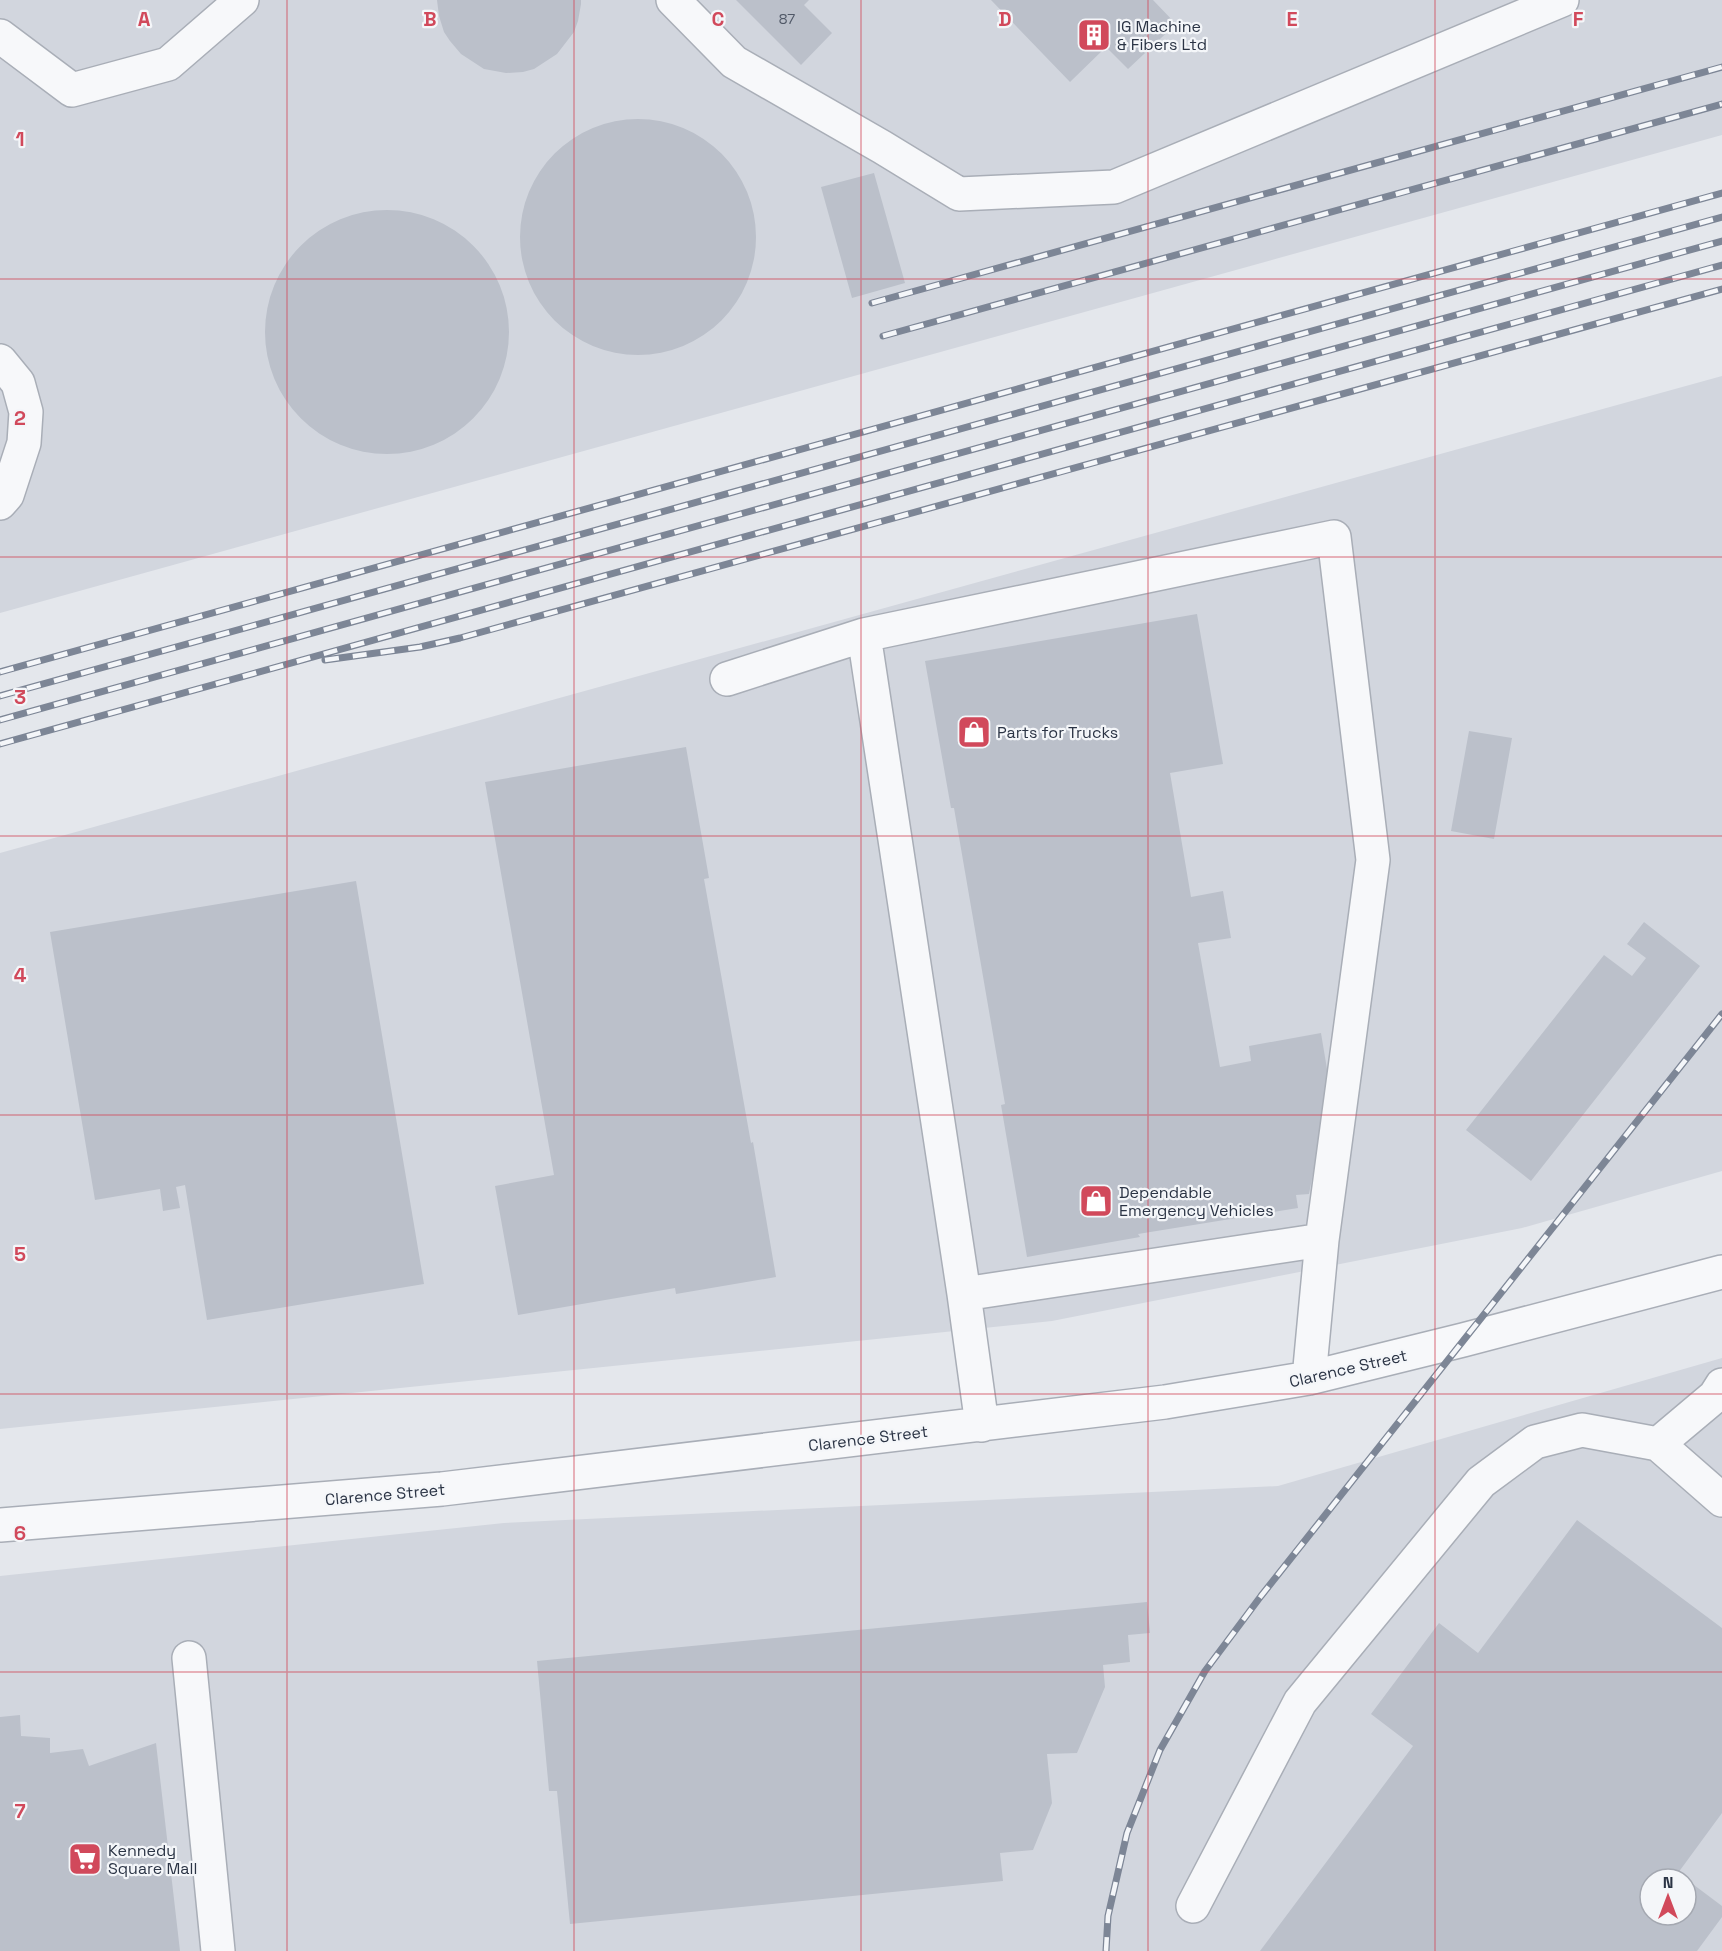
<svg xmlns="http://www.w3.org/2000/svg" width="1722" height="1951" font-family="'Space Grotesk',sans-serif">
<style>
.built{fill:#d2d6de;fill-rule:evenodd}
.building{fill:#bbc0ca;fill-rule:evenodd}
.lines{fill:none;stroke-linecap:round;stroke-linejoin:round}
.minor-casing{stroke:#a9aeb7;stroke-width:36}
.minor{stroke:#f7f8fa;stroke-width:33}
.rail-casing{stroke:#7d8696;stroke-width:7}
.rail{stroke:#f4f6f9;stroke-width:4.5;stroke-dasharray:14;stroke-linecap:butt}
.grid{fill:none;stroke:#d1495b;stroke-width:1.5;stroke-opacity:0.55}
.labels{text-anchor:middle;stroke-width:4.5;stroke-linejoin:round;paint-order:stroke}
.number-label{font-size:14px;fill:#4f5766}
.poi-label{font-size:16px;fill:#2b3445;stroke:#f4f6f9;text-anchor:start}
.street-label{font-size:16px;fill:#2b3445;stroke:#f4f6f9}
.grid-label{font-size:20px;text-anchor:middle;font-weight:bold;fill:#d1495b;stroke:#f4f6f9;stroke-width:4.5;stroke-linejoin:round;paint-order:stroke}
</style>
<rect width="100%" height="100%" fill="#e4e7ec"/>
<!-- built -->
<path class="built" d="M0 0H1722V135L0 613Z
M1722 376V1171L1522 1228 1052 1321 0 1429V853Z
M1722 1358V1951H0V1576L504 1523 1278 1486ZM1650 1879H1686V1915H1650Z"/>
<!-- building -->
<path class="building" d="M437 0H581V4L578 21 574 32 557 54 534 69 523 72 506 73 484 69 461 54 450 41 444 32 439 16Z
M736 0H809L804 5 832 33 801 65Z
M991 0H1153L1176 24 1128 69 1106 47 1070 82Z
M520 237a118 118 0 1 1 236 0a118 118 0 1 1-236 0Z
M874 173 905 283 852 298 821 187Z
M265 332a122 122 0 1 1 244 0a122 122 0 1 1-244 0Z
M1197 614 1223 764 1170 773 1191 897 1223 891 1231 938 1198 943 1220 1067 1251 1061 1249 1046 1321 1033 1330 1087 1309 1194 1296 1195 1298 1208 1138 1234 1140 1237 1027 1257 1001 1105 1005 1104 954 808H951L925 661Z
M1469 731 1512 738 1494 839 1451 831Z
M686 747 709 878 704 879 751 1143 753 1142 776 1277 676 1294 675 1288 518 1315 495 1186 554 1175 485 782Z
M356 881 424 1284 207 1320 185 1185 176 1187 180 1208 163 1211 160 1189 95 1200 50 932Z
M1644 922 1700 966 1531 1181 1466 1130 1604 955 1632 976 1646 958 1627 944Z
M1577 1520 1722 1628V1813L1678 1873 1722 1906V1917L1697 1951H1260L1413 1746 1371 1714 1439 1623 1478 1653ZM1650 1879H1686V1915H1650Z
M1147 1602 1150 1633 1128 1635 1130 1662 1103 1665 1105 1687 1077 1753 1047 1754 1052 1803 1033 1850 1000 1853 1003 1881 570 1924 557 1791H549L537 1661Z
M20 1715 21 1736 50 1738V1753L83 1749 89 1766 156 1743 180 1951H0V1717Z"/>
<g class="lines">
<!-- minor casing -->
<g class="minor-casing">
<path id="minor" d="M673 0 734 62 882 147 959 194 1114 187 1562 0
M0 36 72 90 168 64 242 0
M0 361 18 383 26 412 24 443 7 495 0 503
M864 635 1334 537 1373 860 1322 1240 1309 1378
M727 679 864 635 964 1294 982 1425
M964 1294 1322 1240
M1658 1444 1722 1500
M0 1525 442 1489 1165 1402 1309 1378 1463 1340 1722 1272
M189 1658 218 1951
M1193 1906 1300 1702 1481 1482 1535 1442 1582 1430 1658 1444 1715 1396 1722 1385"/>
</g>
<!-- minor -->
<use href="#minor" class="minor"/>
<!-- rail casing -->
<g class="rail-casing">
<path id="rail" d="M872 303 1722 67
M883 336 1722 104
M325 660 420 647 460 638 1722 289
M0 672 1722 193
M0 696 1722 217
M0 720 1722 241
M0 744 1722 265
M1106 1951 1108 1916 1127 1833 1160 1750 1205 1671 1261 1596 1722 1014"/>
</g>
<!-- rail -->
<use href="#rail" class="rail"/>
</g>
<!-- grid -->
<path class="grid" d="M287 0V1951M574 0V1951M861 0V1951M1148 0V1951M1435 0V1951M0 279H1722M0 557H1722M0 836H1722M0 1115H1722M0 1394H1722M0 1672H1722"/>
<!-- icons -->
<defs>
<g id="building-square" transform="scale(1.725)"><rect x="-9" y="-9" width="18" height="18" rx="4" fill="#d1495b" stroke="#f4f6f9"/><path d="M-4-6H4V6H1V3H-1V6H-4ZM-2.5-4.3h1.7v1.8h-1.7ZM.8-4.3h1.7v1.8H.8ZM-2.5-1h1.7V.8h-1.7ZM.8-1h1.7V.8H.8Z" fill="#fff"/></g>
<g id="shop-square" transform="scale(1.725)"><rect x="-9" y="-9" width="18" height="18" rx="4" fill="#d1495b" stroke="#f4f6f9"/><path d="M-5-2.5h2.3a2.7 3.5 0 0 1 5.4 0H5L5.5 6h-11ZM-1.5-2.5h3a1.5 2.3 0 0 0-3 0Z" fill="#fff"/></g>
<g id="supermarket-square" transform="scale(1.725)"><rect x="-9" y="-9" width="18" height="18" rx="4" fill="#d1495b" stroke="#f4f6f9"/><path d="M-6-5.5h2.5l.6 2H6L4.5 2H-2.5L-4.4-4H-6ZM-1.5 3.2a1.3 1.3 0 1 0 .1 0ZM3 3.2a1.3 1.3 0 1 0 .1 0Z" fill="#fff"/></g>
</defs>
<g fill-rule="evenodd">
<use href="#building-square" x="1094" y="35"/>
<use href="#shop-square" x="974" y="732"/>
<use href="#shop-square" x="1096" y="1201"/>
<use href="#supermarket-square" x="85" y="1859"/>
</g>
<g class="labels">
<!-- number labels -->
<g class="number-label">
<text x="787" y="24">87</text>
</g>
<!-- poi labels -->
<g class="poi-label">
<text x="1117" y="32">IG Machine<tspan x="1117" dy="18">&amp; Fibers Ltd</tspan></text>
<text x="997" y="738">Parts for Trucks</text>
<text x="1119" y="1198">Dependable<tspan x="1119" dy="18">Emergency Vehicles</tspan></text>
<text x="108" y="1856">Kennedy<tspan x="108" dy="18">Square Mall</tspan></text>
</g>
<!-- street labels -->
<g class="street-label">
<text transform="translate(1348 1368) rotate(-13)" y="6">Clarence Street</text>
<text transform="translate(868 1438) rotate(-7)" y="6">Clarence Street</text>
<text transform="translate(385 1494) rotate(-5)" y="6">Clarence Street</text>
</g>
</g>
<g class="grid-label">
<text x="144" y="26">A</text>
<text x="430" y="26">B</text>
<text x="718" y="26">C</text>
<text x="1005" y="26">D</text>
<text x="1292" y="26">E</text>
<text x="1578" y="26">F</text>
<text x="20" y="146">1</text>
<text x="20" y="425">2</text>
<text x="20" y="704">3</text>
<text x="20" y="982">4</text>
<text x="20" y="1261">5</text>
<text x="20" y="1540">6</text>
<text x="20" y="1818">7</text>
</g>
<!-- north arrow -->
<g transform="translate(1668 1897)"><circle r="28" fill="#f4f6f9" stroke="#a4a8b1" stroke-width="1.5"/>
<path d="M0-4.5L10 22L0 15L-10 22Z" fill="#d1495b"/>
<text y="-9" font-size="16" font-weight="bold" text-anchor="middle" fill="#2b3445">N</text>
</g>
</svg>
